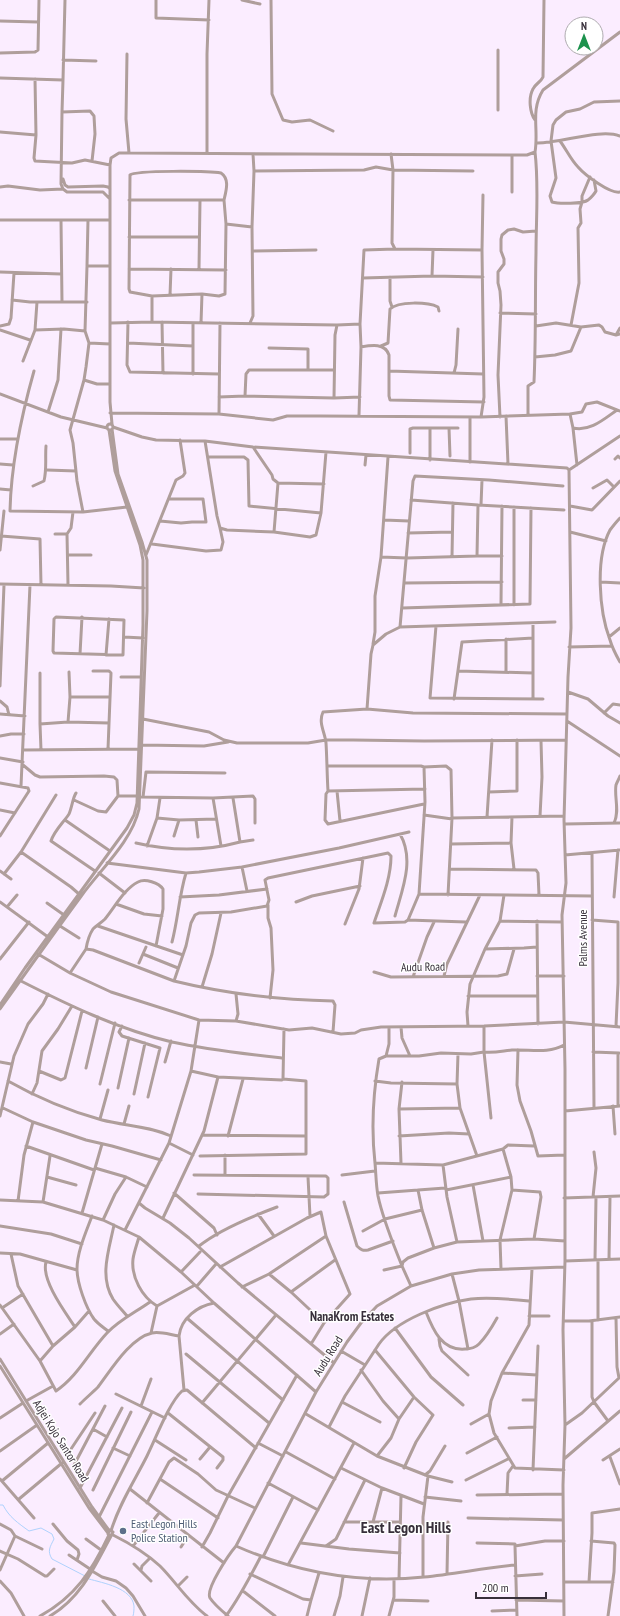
<svg xmlns="http://www.w3.org/2000/svg" width="620" height="1616" font-family="'PT Sans Narrow',sans-serif">
<style>
.lines{fill:none;stroke-linecap:round;stroke-linejoin:round}
.stream{stroke:#afd2fd;stroke-width:1}
.minor{stroke:#af9e9b;stroke-width:3}
.service-dot{fill:#5c6f8a;stroke:#fff;stroke-width:1.5}
.labels{text-anchor:middle;stroke-width:3;stroke-linejoin:round;paint-order:stroke}
.street-label{font-size:12px;fill:#372f3a;stroke:#fff}
.service-label{font-size:12px;fill:#4e5e75;stroke:#fff;text-anchor:start}
.neighbourhood-label{font-size:13px;font-weight:bold;fill:#372f3a;stroke:#fff}
.district-label{font-size:16px;font-weight:bold;fill:#372f3a;stroke:#fff}
</style>
<rect width="100%" height="100%" fill="#fbedff"/>
<g class="lines">
<!-- stream -->
<path class="stream" d="M0 1505H3C9 1517 18 1523 29 1531L41 1528 52 1534 54 1539C50 1547 47 1551 52 1559L85 1576
M89 1579C103 1583 132 1588 134 1606 134 1609 134 1613 133 1616"/>
<!-- minor -->
<path class="minor" d="M156 0V18L209 20
M242 0 260 4
M271 0 272 94 283 120 292 122 310 120 333 131
M0 21 38 22
M498 50V110
M0 53 35 52 38 50 39 0
M127 54 126 119 129 153
M63 60 96 61
M0 78 63 80 62 112
M35 79 36 135 34 158 35 161 72 163 85 160 110 165
M63 80 65 0
M535 120C530 113 528 98 533 89 535 84 541 82 543 77L544 0
M0 132 36 135
M560 141C566 149 571 160 578 167 585 175 610 194 620 192
M536 143C559 144 600 128 620 136
M207 153V54L209 0
M253 154 254 171 364 170 376 167 393 170 473 171
M391 154 393 170 392 243 395 249
M512 155V192
M92 161 95 134 94 116 90 111 62 112 61 184 63 189 67 192H103L110 199
M63 179 65 185 68 187 103 186 108 187 110 189
M594 180 596 191C595 193 591 198 588 200 583 204 558 204 552 202L550 196 556 178 551 141 553 125 556 120 566 112 580 109 594 102 620 101
M0 187 8 186 40 190 63 189
M129 200H200
M0 220H110
M61 220 62 302
M226 224 252 227
M129 237H199
M253 251 316 250
M87 266 88 220
M110 266H87L85 331 89 343 86 367 84 380 70 430 73 443 77 481 83 512 127 507
M129 269 226 270
M0 272 61 274
M432 276 433 250
M390 277V301L392 307
M363 278 432 276 483 277
M170 295 171 269
M152 296 202 294 219 296 225 294 226 224 224 200H200L199 269
M12 300 30 302H87
M500 313 536 314
M128 322 127 365 130 372 219 374
M152 322V296L130 292 129 289 130 175C136 170 209 171 221 173 230 179 226 191 224 200
M162 322 163 373
M111 323 152 322 337 325 360 324
M193 323V374
M201 323 202 294
M250 323 253 316 252 227 254 171
M337 325 335 335 334 398 360 397
M571 325 579 283 578 228 581 223 580 209 582 202V196L590 177
M0 326 9 324 11 318 14 273
M536 326 556 323 581 327 599 325 602 327 605 332 616 335 620 334
M0 330 30 340
M35 330 64 329 85 331
M616 335 620 328
M89 343 110 344
M128 343 193 346
M381 346 388 343 390 309C398 301 428 302 438 307L439 311
M361 347C372 345 385 343 389 355V396L390 400 484 402
M269 348 308 349V370
M535 357 555 355 571 351 581 327
M23 361 35 330 37 302
M34 371C21 417 11 464 10 511L83 512
M389 371 483 374
M454 373 456 365 458 329
M84 380 97 384H110
M0 394 61 417 107 428
M245 396 246 374 249 370H334
M219 397 245 396 334 398
M48 412 58 380 61 329
M110 413 219 414 273 420 287 416H320L481 417 570 414 573 428 577 465
M219 414 220 323
M570 414 582 412 586 404 597 402 620 411
M359 415 361 347 360 324 364 250 395 249 482 250 483 195
M528 415V386L534 382C536 339 535 296 536 253 536 219 539 185 535 152
M506 416 508 464
M470 417V462
M481 417 484 397 482 250
M500 417 498 375 501 305 500 291 498 283V272L504 264V259L501 251V239L502 235 508 230 514 229 523 232 536 231
M107 427a3 3 0 1 1 6 0a3 3 0 1 1-6 0Z
M112 424 110 402V165L111 158 119 153H129L512 155H527L535 152C539 129 530 111 543 90L620 32
M113 427 142 437 156 440 205 441 253 447 567 468 569 470 571 628 568 677 564 820 566 883 562 915 565 1069V1261L563 1330 565 1425 563 1485 564 1616
M449 428 450 456
M573 428C590 432 604 419 617 410
M0 439H18
M205 441 217 516 220 528 227 530 274 532 310 537 316 535 321 513 326 452
M253 447 272 475 273 479 278 483 324 484
M410 453V429L413 428H458
M208 457H244L248 460 249 506 321 513
M615 459 618 456 620 458
M430 460V428
M0 464 13 465
M365 465 366 455
M47 470 76 471
M569 470 620 436
M33 486 44 481C47 469 45 458 46 446
M593 488 607 480 614 487
M0 489 11 490
M478 505 564 510
M481 505 482 480
M570 506 592 510 620 481
M620 518C616 522 613 526 610 530 595 558 599 611 610 640 612 647 616 655 620 662
M384 520 409 521
M160 521 181 523 192 522H206L203 499H169
M274 532 278 483
M570 532 606 541
M408 533 452 532
M55 534H67
M1 536 40 539 41 585
M152 544 206 551 221 550 223 542 220 528
M0 550 4 511
M68 555H91
M146 555 176 480 183 476 185 473 180 440
M477 556H502
M381 557 407 558 477 556 478 505 411 500
M452 557 453 503
M601 582 620 583
M405 583 502 582
M0 584 111 586 144 588
M68 585 67 534 71 528 73 512
M501 605 502 506
M514 605V507
M402 608 530 604 531 508
M56 617 124 620 123 655 54 653 53 651 54 619Z
M533 623V699
M436 626 430 698 543 699
M400 627 413 481 415 476 489 480 563 486
M124 637 143 638
M609 637 620 628
M506 639V672
M373 644 375 632V596L381 557 388 457
M569 647 612 646
M80 654 82 617
M106 655 109 619
M93 671H109L111 673 108 749
M458 671 533 673
M40 673V724
M121 677H141
M0 686 4 585
M568 692 588 699 608 716 620 723
M70 697H110
M454 699 462 642 533 638
M0 701 7 707 9 715
M367 709 371 654 373 645 386 634 400 627 555 622
M604 713 613 704 620 705
M0 714 25 716
M143 719 209 732 224 740 237 743H308L326 740H353L424 741 566 740
M567 721 620 756
M68 722 70 697 69 672
M0 736 11 734H24
M142 745 204 746 228 742
M23 750 140 749
M41 750 40 724 68 722 109 723
M0 758 23 762
M23 765 35 775 40 777 104 776 114 777 117 780 118 796 106 812 98 811 74 800
M327 766H421L424 767 425 802 419 894 408 920
M424 767 446 766 451 770 452 818 448 895
M0 783 28 788 29 791 0 836
M21 786 30 585
M328 791 425 789
M337 791 340 821
M489 792 517 791V740
M76 793C73 797 72 807 69 814 63 823 54 831 51 841L95 871
M118 796H138
M141 797 213 798 253 796 255 799V823
M143 797 146 772 225 773
M213 798 221 846
M424 804 328 824 325 820 326 794 328 791C327 775 327 759 326 743 325 732 318 723 323 712L367 709 413 713 567 714
M0 810 15 813
M424 815 452 819
M540 816 542 777 541 741
M487 817 492 740
M157 818 179 820 216 819
M452 818 564 816
M65 820 110 851
M196 820 198 837
M614 823C620 811 614 797 616 785 617 782 619 779 620 776
M565 824 620 823
M174 836 179 820
M240 842 253 840
M136 843C170 851 207 851 240 842L233 798
M511 843 512 817
M451 844 511 843 514 869
M147 846 157 818 160 798
M21 852 71 887 79 894
M592 853 594 1108
M565 855 620 850
M107 863 186 873 199 872 242 867 339 848 409 832
M242 867 247 891
M450 869 536 870 538 873 539 895
M0 871 11 879
M99 873 125 893
M4 874 21 852 56 795
M419 894 592 896
M180 897 219 895 267 889
M614 897 618 850
M0 902 48 937
M296 902 312 896 360 886
M47 903 64 915
M116 904 144 914 162 916
M268 905V918L271 928 273 970 270 998
M7 907 17 895
M395 916C402 890 415 860 400 834
M592 920 618 922
M500 921 562 922
M537 921 538 1024
M345 924 359 889 363 858
M60 926 79 938
M98 926 183 955
M172 942C178 919 179 896 186 873
M86 949C87 943 89 935 93 929 97 925 101 923 105 919 115 907 124 889 138 882 145 878 159 883 163 889V909L156 946
M485 949 524 948 537 947
M38 954 70 973 111 992 199 1020 236 1021 289 1030 312 1028 341 1034 355 1033 361 1030 381 1027 484 1026 564 1022 620 1027
M143 954 178 968
M0 959 29 922
M139 963 146 947
M374 972 391 977 498 976 507 974 514 949
M70 973 86 949 93 950 174 981C227 994 279 1000 333 1001L335 1005 333 1032
M444 976 447 964 480 895
M537 976H564
M413 977 427 937 434 922
M19 980C68 1005 118 1029 172 1042 208 1050 246 1054 283 1058
M174 981 186 946 191 923 195 915 199 913 231 912 267 906 269 900 265 880 268 878 388 853 391 856C391 879 381 902 374 923L405 922 408 920 466 922
M202 987 212 954 221 913
M468 996H537
M0 1005 25 968 127 828 134 815 137 803 143 625V560L140 545 115 471 109 430
M0 1009C27 971 54 933 82 895 101 869 132 841 139 809L147 611V560L142 542 118 474 112 429
M236 1021 238 1014 236 994
M122 1026 119 1032 122 1036 160 1048 148 1097
M468 1026 467 1012 470 984 485 949 500 921 504 895
M616 1026 618 983V922
M401 1027 402 1038 410 1056
M518 1050 517 1085 520 1101 531 1131 538 1156 564 1155
M593 1052 619 1053
M458 1054 457 1084 460 1108 477 1156
M386 1056 389 1044V1028
M0 1062 11 1064
M165 1062 171 1041
M86 1068 98 1017
M39 1071 61 1080 65 1078 82 1011
M191 1071 218 1077 282 1080 283 1079 284 1029
M8 1081C38 1098 69 1111 102 1120 126 1126 149 1126 171 1136
M375 1081 391 1083 457 1084
M100 1084 115 1023
M118 1088 129 1038
M32 1094 37 1083 42 1051 58 1029 72 1006
M134 1094 145 1043
M613 1106 615 1134
M618 1106V1053
M3 1108 33 1122 86 1140 112 1146 161 1160
M399 1109 460 1108
M565 1111 620 1106
M0 1116 14 1056 28 1024 43 1004 48 994
M491 1118 484 1052C495 1053 502 1051 512 1050 530 1049 548 1054 564 1045
M100 1119 108 1090
M124 1124 129 1106
M202 1135 305 1136
M228 1136 243 1079
M399 1136 449 1133 469 1134
M169 1143 193 1155
M26 1146 94 1170
M225 1155V1175
M200 1156 306 1154V1081L283 1079
M375 1163 443 1165 503 1149 508 1145 534 1146
M401 1163 399 1109 402 1082
M443 1165 447 1197 457 1242
M95 1168 126 1177
M194 1175 326 1176 328 1178V1194L324 1197 198 1194
M342 1175 375 1171
M47 1177 76 1185
M308 1177 310 1216
M473 1185 483 1241
M418 1190 422 1210 434 1248
M446 1190 511 1177
M512 1190 540 1192 541 1197 534 1239
M174 1193 214 1228 217 1235
M378 1193 445 1188
M593 1197 596 1168 594 1152
M564 1198 620 1196
M0 1200 43 1202 103 1220 139 1237 181 1272 214 1303 316 1392
M18 1201 24 1155 33 1122
M43 1202 50 1156
M344 1202 357 1246C361 1250 363 1251 368 1250L393 1241
M139 1203 145 1208 170 1223 189 1238 238 1283 334 1363
M82 1213 102 1144
M258 1214 274 1236
M92 1216C86 1232 77 1252 77 1269 77 1283 86 1308 94 1319 98 1324 103 1327 108 1331
M163 1218 204 1131 218 1077
M103 1220 115 1194 126 1177 147 1187
M114 1225C109 1250 99 1276 113 1299 117 1305 123 1311 127 1316
M0 1226 51 1234 82 1244
M125 1230 169 1143 191 1071 199 1020
M363 1231 385 1219 422 1210
M139 1237C137 1244 134 1252 133 1259 131 1277 142 1297 157 1306
M199 1246C219 1230 253 1216 277 1207
M0 1253 20 1254 77 1270
M11 1254 18 1286 53 1346
M609 1259 610 1197
M595 1260 596 1197
M598 1260V1320
M565 1261 620 1259
M46 1262C41 1280 65 1312 75 1327
M220 1267 307 1218 321 1212 326 1236 350 1294 324 1323 311 1344
M501 1269 500 1240 512 1190 511 1177 503 1149
M532 1269 529 1325 502 1373 491 1401 489 1414 494 1433 515 1468 564 1470
M384 1270 402 1266C393 1243 383 1220 378 1196 376 1185 376 1174 375 1163 371 1128 373 1094 379 1059L386 1056H419L441 1053 471 1054 484 1052V1026
M181 1272 200 1252
M269 1274 291 1292 324 1323
M452 1274 459 1301 468 1349
M197 1286 216 1264
M411 1286 402 1266 403 1262 408 1258 434 1248 457 1242 534 1239 565 1241
M242 1287 269 1274 326 1236
M291 1292 335 1260
M0 1305 40 1361 56 1391C78 1376 89 1352 107 1333 119 1320 136 1312 150 1302
M2 1308 23 1294
M426 1312C433 1330 442 1351 465 1349 470 1349 476 1347 479 1344 486 1337 492 1327 497 1318
M529 1316H549
M616 1318 617 1367 619 1378
M188 1319 283 1400
M564 1321H589L620 1317
M592 1321V1397L594 1402 608 1421
M395 1328 431 1377 463 1405
M151 1333 157 1306 195 1285
M0 1334 14 1324
M439 1339 440 1346 442 1351 468 1375
M375 1350 414 1397 433 1415 416 1442 404 1468
M341 1351 365 1365
M186 1354 269 1423
M0 1359 92 1507 108 1529 113 1532 111 1536 108 1534 109 1531
M40 1361 53 1346 75 1327 89 1311
M0 1366 89 1508 108 1533
M361 1370 383 1401 399 1419
M502 1373 537 1375
M184 1390 179 1336C181 1318 198 1306 214 1303
M116 1394 165 1418
M523 1400H536
M26 1401 53 1386
M342 1402 380 1422
M202 1403 276 1315
M80 1404C86 1398 92 1393 98 1387 111 1370 130 1338 152 1333 160 1331 171 1335 179 1336
M141 1406 151 1379
M168 1413 223 1457V1460L217 1468
M306 1414 377 1456 428 1476 423 1517V1577
M0 1418 23 1403
M471 1424 489 1414
M565 1425 582 1413 620 1377
M329 1427 345 1396 379 1344C396 1320 442 1303 471 1299 490 1297 510 1299 529 1301
M509 1428 535 1427
M93 1429 107 1437
M155 1440 186 1460
M258 1443 283 1456
M113 1448 130 1456
M0 1451 37 1425
M286 1452 335 1479
M467 1453 497 1437
M67 1455 95 1413
M377 1456 391 1438 399 1419 414 1397
M610 1457 620 1484
M200 1459 210 1447
M564 1459 620 1411
M603 1460 620 1449
M73 1467 105 1406
M341 1468 382 1488 424 1504
M533 1470 538 1346
M425 1475 430 1471 445 1446
M428 1476 452 1482
M0 1479 34 1518
M160 1479 218 1518
M466 1480 508 1459
M2 1481 48 1443
M268 1483 318 1510
M80 1488 122 1408
M130 1489 224 1563
M93 1490 131 1412
M507 1494 508 1473 513 1466
M477 1495 563 1494
M425 1497 461 1501
M19 1499 62 1463
M147 1503 169 1462 174 1458 198 1474 216 1490 255 1508
M99 1517 152 1412
M468 1518 563 1520
M344 1522H399
M373 1522 382 1488
M0 1524 11 1530 15 1536 42 1549
M53 1524 67 1541 78 1550 79 1554 77 1560
M111 1531C119 1504 135 1480 147 1456 156 1438 169 1403 182 1391L187 1390 256 1448
M113 1535C129 1543 146 1553 160 1566 176 1582 188 1602 207 1616
M86 1539 101 1550
M591 1541 614 1543 615 1545 614 1572 608 1616
M301 1543 349 1549 400 1553
M477 1543 515 1544V1546L545 1541H564
M133 1546 159 1513
M236 1546C297 1573 358 1584 424 1577 454 1574 484 1568 515 1565
M326 1546 336 1539 365 1480
M515 1546 517 1616
M181 1547 188 1536
M202 1547 210 1533 228 1496 297 1375
M0 1551 18 1559 45 1576H47L54 1569
M69 1555 90 1569
M263 1557 293 1497
M134 1564 151 1581
M288 1565 354 1443
M0 1570 15 1536
M141 1570 142 1566 150 1558
M92 1571 102 1577 116 1581 126 1588 133 1596 145 1616
M250 1574 303 1599 311 1600
M447 1574 448 1522
M515 1576 542 1574
M399 1579 401 1496
M0 1581 11 1593 24 1616
M564 1582H613
M589 1582 592 1533V1513L620 1509
M178 1586 187 1577
M243 1591 275 1616
M394 1600 428 1601
M516 1600 564 1601
M103 1601 115 1616
M492 1611 516 1610
M40 1616C75 1597 92 1571 109 1535
M50 1616C81 1598 95 1566 111 1536
M226 1616C240 1597 250 1577 261 1556
M228 1616C222 1611 214 1604 210 1598 205 1589 230 1553 236 1546L316 1392 347 1342 361 1323 377 1306 411 1286 452 1274 479 1270 564 1267
M307 1616 311 1600 319 1573
M334 1616 340 1596 343 1577
M362 1616 370 1578
M389 1616 394 1597V1579"/>
</g>
<!-- markers -->
<circle class="service-dot" cx="123" cy="1531" r="4"/>
<g class="labels">
<!-- street labels -->
<g class="street-label">
<text transform="translate(583 938) rotate(-90)" y="4">Palms Avenue</text>
<text transform="translate(423 967) rotate(-1)" y="4">Audu Road</text>
<text transform="translate(328 1356) rotate(-58)" y="4">Audu Road</text>
<text transform="translate(61 1441) rotate(58)" y="4">Adjei Kojo Santor Road</text>
</g>
<!-- service labels -->
<g class="service-label">
<text x="131" y="1528">East Legon Hills<tspan x="131" dy="14">Police Station</tspan></text>
</g>
<!-- neighbourhood labels -->
<g class="neighbourhood-label">
<text x="352" y="1321">NanaKrom Estates</text>
</g>
<!-- district labels -->
<g class="district-label">
<text x="406" y="1533">East Legon Hills</text>
</g>
</g>
<!-- north arrow -->
<g transform="translate(584 36)"><circle r="19" fill="#ffffff" stroke="#afacb0"/>
<path d="M0-3L7 15L0 10L-7 15Z" fill="#1c924d"/>
<text y="-6" font-size="11" font-weight="bold" text-anchor="middle" fill="#372f3a">N</text>
</g>
<!-- scale -->
<path d="M476 1592v6h70v-6" fill="none" stroke="#372f3a" stroke-width="2"/>
<text x="482" y="1592" font-size="12" fill="#372f3a" stroke="#ffffff" stroke-width="3" paint-order="stroke">200 m</text>
</svg>
